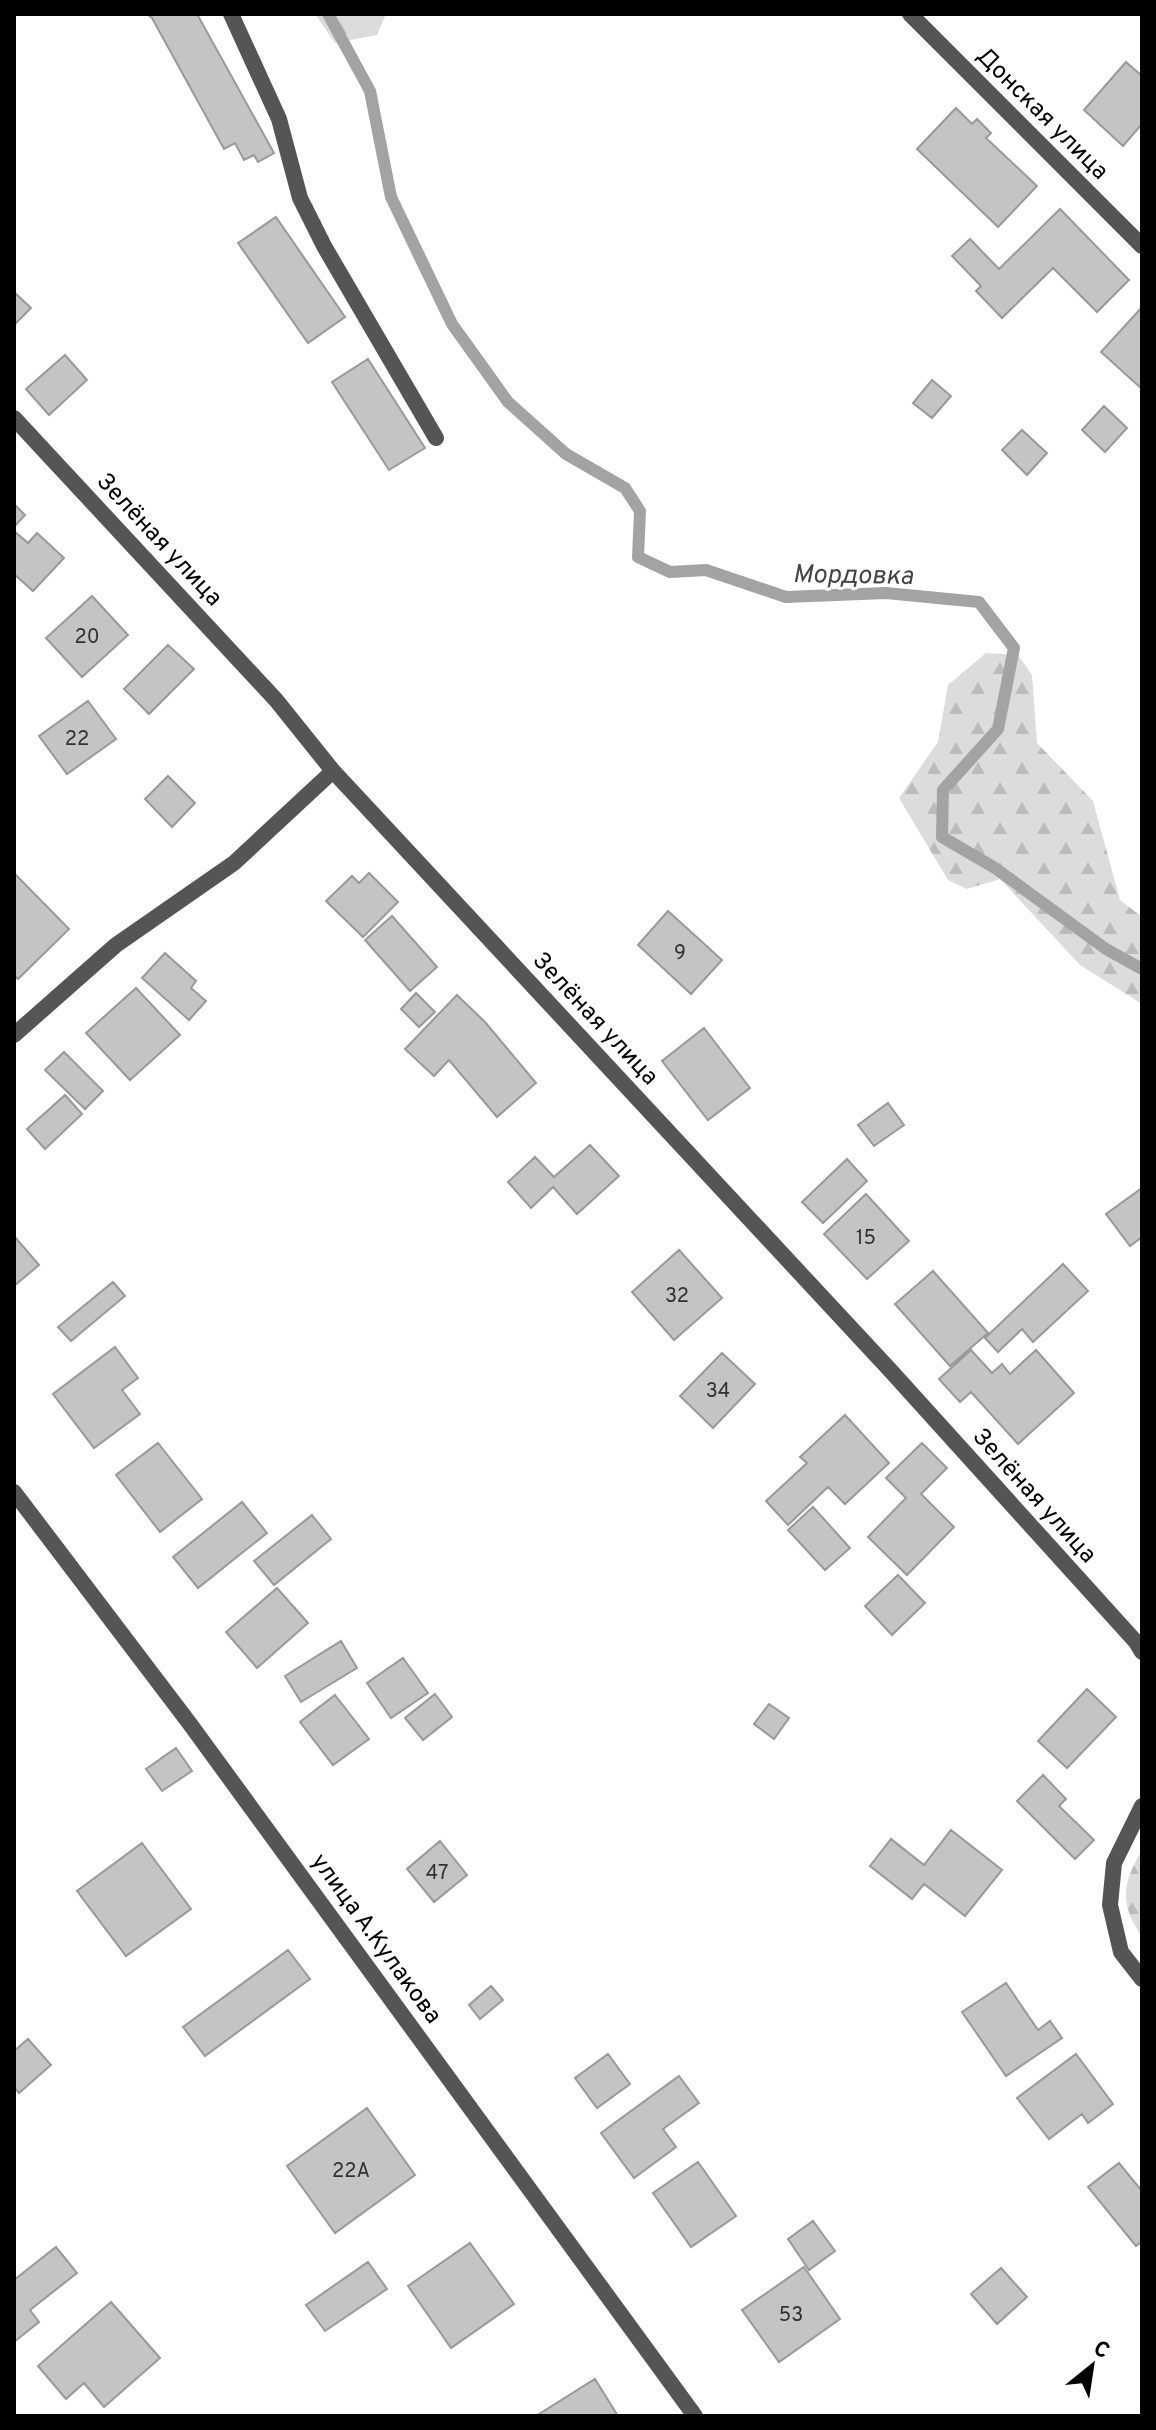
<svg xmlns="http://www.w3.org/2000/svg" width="1156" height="2430" font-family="Overpass,sans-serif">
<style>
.forest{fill:url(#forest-firs)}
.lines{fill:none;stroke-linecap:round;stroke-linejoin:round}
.stream{stroke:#a3a3a3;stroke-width:12}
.building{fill:#c4c4c4;stroke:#999;stroke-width:2}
.service{stroke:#555;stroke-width:16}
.minor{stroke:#555;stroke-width:16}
.labels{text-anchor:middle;stroke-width:6;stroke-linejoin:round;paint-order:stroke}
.number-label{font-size:20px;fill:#313131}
.street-label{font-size:24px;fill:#000;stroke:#fff}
.water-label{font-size:26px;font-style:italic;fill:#444;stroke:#fff}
</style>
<defs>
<pattern id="forest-firs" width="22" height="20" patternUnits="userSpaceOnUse" patternTransform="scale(2)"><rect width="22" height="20" fill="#dcdcdc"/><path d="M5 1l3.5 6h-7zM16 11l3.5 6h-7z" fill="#bbb"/></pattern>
</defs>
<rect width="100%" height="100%" fill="#fff"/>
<!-- forest -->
<path class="forest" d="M315 14H386L377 35 335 43Z
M986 653 1018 655 1032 675 1037 743 1093 801 1120 900 1142 917V1004L1080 965 1000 879 967 889 948 880 899 798 938 742 948 685Z
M1142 1850V1937C1119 1903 1122 1884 1142 1850Z"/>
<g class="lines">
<!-- stream -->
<path class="stream" d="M328 14 370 91 391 197 452 324 508 402 566 454 625 488 640 511 638 557 670 572 706 570 786 597 886 593 979 602 1014 648 998 729 943 790 942 837 995 868 1106 949 1142 969"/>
</g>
<!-- building -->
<path class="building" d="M147 14H197L274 153 258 162 254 155 244 160 235 143 224 149 152 18Z
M1126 62 1142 76V124L1123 146 1084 110Z
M956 108 972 124 977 119 991 133 986 138 1037 186 998 227 917 149Z
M1060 209 1129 280 1097 312 1053 268 1002 318 976 291 981 286 952 256 970 239 999 269Z
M276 217 345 317 308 343 238 243Z
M14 292 31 308 14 325Z
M1142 307V389L1101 352Z
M65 355 87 380 49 415 26 389Z
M368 359 425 448 389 470 332 382Z
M932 380 951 396 932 418 913 403Z
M1104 406 1127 428 1105 452 1082 430Z
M1022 430 1047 453 1027 475 1002 450Z
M14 504 25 515 14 527Z
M14 531 28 543 37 533 64 558 33 591 14 574Z
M92 596 128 635 82 677 46 638Z
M168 645 194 669 149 714 124 689Z
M88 701 116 739 67 774 39 736Z
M168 776 195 803 172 827 145 799Z
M14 873 69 929 18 979 14 975Z
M369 873 398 902 363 937 326 901 352 876 359 883Z
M668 911 722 960 691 994 638 945Z
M392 916 437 967 410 991 365 940Z
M165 953 196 981 191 988 206 1001 189 1020 142 978Z
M136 988 180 1035 130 1080 86 1033Z
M416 993 435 1012 419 1027 401 1009Z
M457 995 485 1022 536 1083 497 1117 449 1060 434 1076 405 1049Z
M704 1028 750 1088 708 1120 662 1061Z
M64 1052 103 1091 85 1109 45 1070Z
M65 1095 82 1114 45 1149 27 1129Z
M888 1103 904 1125 874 1146 858 1125Z
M590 1145 619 1176 577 1214 553 1187 531 1208 508 1182 535 1157 554 1177Z
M847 1159 867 1181 823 1223 802 1202Z
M1142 1188V1237L1130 1246 1106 1214Z
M866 1194 909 1241 867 1279 824 1234Z
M14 1236 39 1265 14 1286Z
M679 1250 722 1298 674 1340 632 1292Z
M1063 1264 1088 1291 1033 1342 1022 1329 998 1352 985 1338Z
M933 1271 988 1333 950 1366 895 1304Z
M113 1282 125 1296 71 1341 58 1327Z
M115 1347 138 1378 122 1390 140 1414 94 1448 53 1394Z
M971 1350 992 1373 1002 1364 1010 1374 1036 1350 1074 1393 1018 1444 971 1392 960 1402 939 1379Z
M722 1353 755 1384 713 1428 680 1396Z
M845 1415 889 1463 845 1504 828 1487 788 1525 766 1501 807 1463 800 1457Z
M158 1443 202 1499 160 1532 116 1475Z
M922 1443 947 1468 921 1494 954 1527 907 1575 868 1537 906 1498 886 1478Z
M242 1502 267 1533 198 1588 173 1557Z
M813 1507 850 1548 825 1570 788 1530Z
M312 1515 331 1539 274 1585 254 1561Z
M898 1575 925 1603 892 1635 865 1606Z
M277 1588 308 1623 257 1668 226 1632Z
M341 1641 357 1668 301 1702 285 1676Z
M403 1658 428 1693 391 1718 367 1683Z
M1087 1689 1116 1717 1067 1768 1038 1741Z
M435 1694 452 1717 423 1740 405 1718Z
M335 1695 369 1739 333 1765 300 1722Z
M769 1704 789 1718 774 1739 754 1724Z
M176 1748 192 1771 162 1791 146 1769Z
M1043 1775 1066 1799 1059 1806 1094 1840 1075 1859 1017 1801Z
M951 1830 1002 1870 965 1916 924 1884 912 1899 870 1866 891 1839 924 1865Z
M440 1841 467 1875 434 1902 407 1869Z
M142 1843 191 1909 126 1956 77 1891Z
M288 1950 310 1979 205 2056 183 2027Z
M1006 1983 1038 2030 1050 2021 1062 2038 1006 2076 962 2012Z
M491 1986 503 2000 480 2019 469 2005Z
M28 2039 51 2065 19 2093 14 2087V2051Z
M608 2054 630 2084 597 2108 575 2078Z
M1076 2054 1113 2104 1088 2123 1082 2114 1049 2139 1017 2098Z
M679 2076 699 2103 663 2129 676 2147 634 2178 601 2133Z
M367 2108 415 2175 335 2233 287 2166Z
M698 2162 736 2216 691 2247 653 2193Z
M1119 2163 1142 2191V2241L1136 2246 1088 2187Z
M813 2221 835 2251 809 2270 788 2239Z
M470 2243 514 2304 451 2348 408 2286Z
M56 2247 77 2273 30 2310 39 2322 14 2342V2280Z
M368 2262 387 2289 325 2331 306 2305Z
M804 2267 840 2319 779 2362 742 2310Z
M1001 2268 1027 2297 997 2324 971 2294Z
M111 2302 160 2358 104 2407 84 2383 66 2399 38 2366Z
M595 2379 618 2416H536Z"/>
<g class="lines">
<!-- service -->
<path class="service" d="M231 14 279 119 300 198 324 246 436 438"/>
<!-- minor -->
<path class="minor" d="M910 14 1142 246
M14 418 276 700 333 771 890 1370 1136 1642 1142 1652
M14 1035 116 945 234 863 333 771
M14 1492 190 1724 695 2416
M1142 1806 1114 1863 1110 1905 1121 1952 1142 1979"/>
</g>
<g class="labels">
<!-- number labels -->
<g class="number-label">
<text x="87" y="643">20</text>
<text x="77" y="745">22</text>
<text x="680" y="959">9</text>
<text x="866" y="1244">15</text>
<text x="677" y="1302">32</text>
<text x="718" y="1397">34</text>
<text x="437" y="1879">47</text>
<text x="351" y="2177">22А</text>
<text x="791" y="2321">53</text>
</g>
<!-- street labels -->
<g class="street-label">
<text transform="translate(1043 113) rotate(45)" y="8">Донская улица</text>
<text transform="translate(160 539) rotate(47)" y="8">Зелёная улица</text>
<text transform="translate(596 1018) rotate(47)" y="8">Зелёная улица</text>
<text transform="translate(1035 1495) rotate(48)" y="8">Зелёная улица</text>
<text transform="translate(377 1938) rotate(54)" y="8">улица А.Кулакова</text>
</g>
<!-- water labels -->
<g class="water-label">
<text transform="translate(853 574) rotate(1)" y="9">Мордовка</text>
</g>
</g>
<!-- border -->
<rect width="1156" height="2430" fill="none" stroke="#000000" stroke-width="32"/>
<!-- north arrow -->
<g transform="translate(1092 2366) rotate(30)" stroke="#ffffff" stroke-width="6" paint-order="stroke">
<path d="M0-6L14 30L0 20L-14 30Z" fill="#000000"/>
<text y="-12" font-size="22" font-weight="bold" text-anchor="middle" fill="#000000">С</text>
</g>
</svg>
